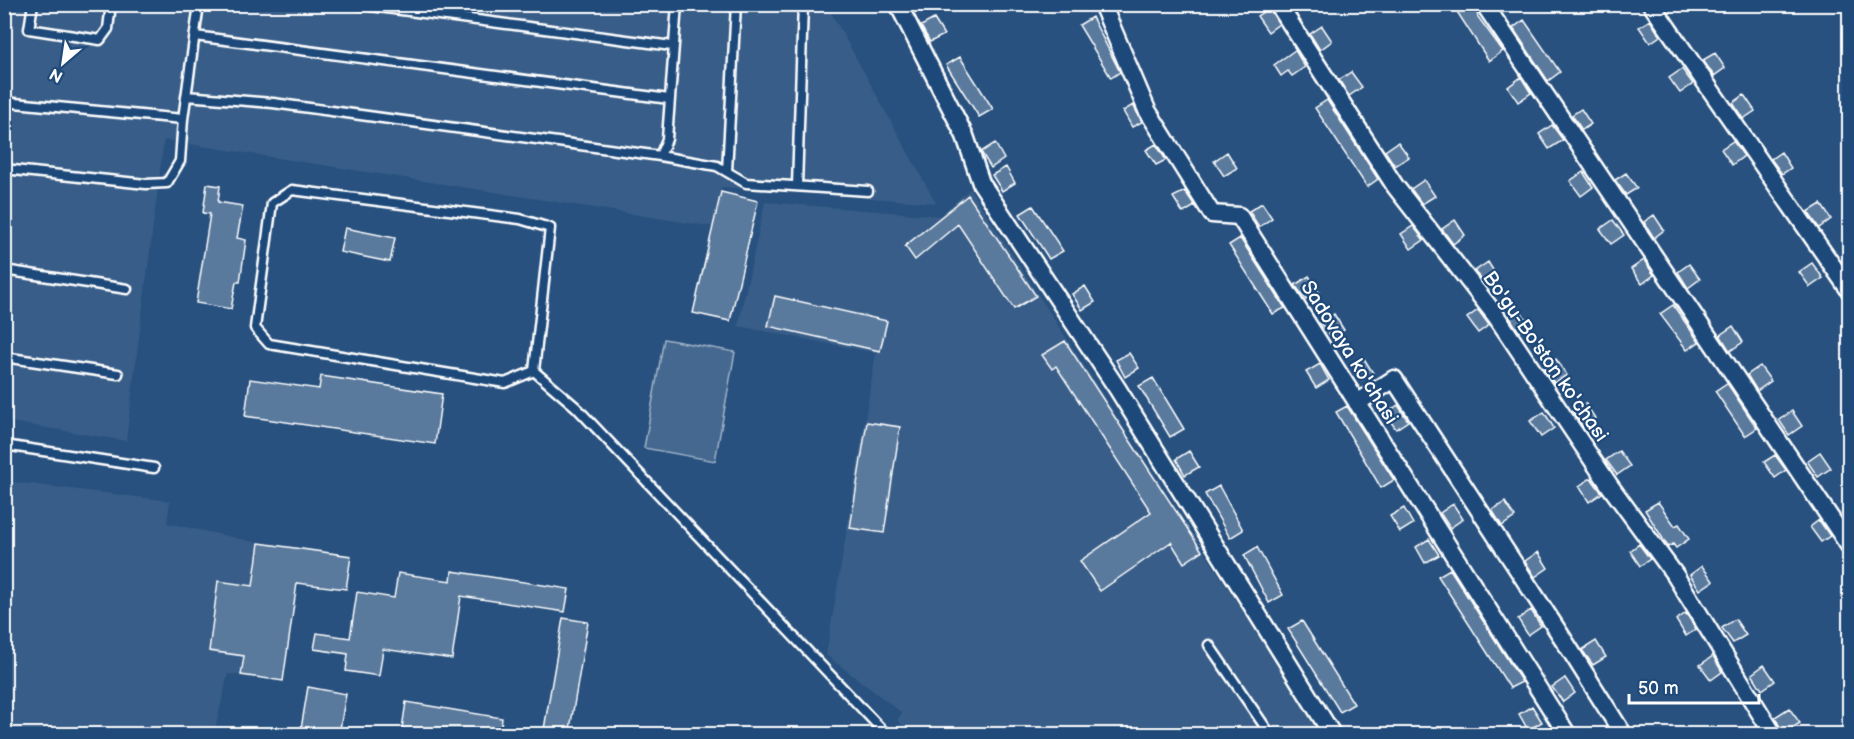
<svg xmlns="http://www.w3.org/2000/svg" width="1854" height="739" font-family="'Balsamiq Sans',sans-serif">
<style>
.built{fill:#375d88}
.green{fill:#446890;stroke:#a2b4c8;stroke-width:1.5}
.building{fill:#5a7a9d;stroke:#fff;stroke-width:1.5}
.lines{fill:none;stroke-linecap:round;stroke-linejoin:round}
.service-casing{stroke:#fff;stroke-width:13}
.minor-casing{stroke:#fff;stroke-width:21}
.service{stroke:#1f4a7a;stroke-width:8}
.minor{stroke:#1f4a7a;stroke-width:16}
.labels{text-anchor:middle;stroke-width:4.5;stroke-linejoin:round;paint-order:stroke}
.street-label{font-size:20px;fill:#fff;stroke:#1f4a7a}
</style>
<rect width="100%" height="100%" fill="#28517f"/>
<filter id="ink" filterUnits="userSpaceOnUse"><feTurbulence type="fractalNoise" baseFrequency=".0167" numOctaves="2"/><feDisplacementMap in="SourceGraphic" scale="12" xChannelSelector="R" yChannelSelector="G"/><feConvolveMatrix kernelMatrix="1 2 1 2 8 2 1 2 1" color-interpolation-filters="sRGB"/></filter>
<g filter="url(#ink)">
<!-- built -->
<path class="built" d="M4 5H827L936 203 721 187 714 227 164 140 126 441 5 421Z
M970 189 1322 734H911L897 720 902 713 826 655 876 353 738 326 765 202 940 216Z
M5 481 170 501 167 523 259 543 241 675 228 674 214 734H5Z"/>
<!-- green -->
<path class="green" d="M664 339 735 352 715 461 644 448Z"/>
<!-- building -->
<path class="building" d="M1452 4H1474L1478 17 1503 51 1489 61Z
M1269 8 1279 24 1268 32 1257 16Z
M1092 17 1120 72 1111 78 1079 25Z
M934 19 944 35 930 42 921 26Z
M1524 20 1560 72 1548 81 1513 28Z
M1650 20 1660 36 1650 43 1639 27Z
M1322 26 1332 41 1320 50 1310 34Z
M1295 50 1305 67 1292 76 1288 71 1281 76 1274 65Z
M1715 53 1725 68 1714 76 1703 60Z
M960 57 993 109 979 117 946 65Z
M1682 69 1693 84 1680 93 1669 78Z
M1351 72 1362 87 1349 96 1339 80Z
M1521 77 1531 93 1518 102 1508 87Z
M1744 95 1755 111 1743 119 1733 103Z
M1327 100 1378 179 1367 187 1315 108Z
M1133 105 1142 122 1132 127 1123 111Z
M1581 109 1591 124 1582 130 1572 115Z
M1552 125 1563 140 1549 149 1539 134Z
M1733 141 1744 156 1732 165 1721 149Z
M1398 142 1409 157 1395 166 1385 151Z
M995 143 1004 159 991 168 981 152Z
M1156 144 1166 160 1156 165 1146 150Z
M1227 152 1237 168 1224 176 1214 161Z
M1781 152 1791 168 1782 174 1771 159Z
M1006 167 1015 183 1002 191 992 175Z
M1583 172 1593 187 1581 196 1570 181Z
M1626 173 1637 188 1626 195 1615 180Z
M1424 180 1435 196 1422 204 1411 189Z
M207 184 220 186 218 202 243 206 237 238 246 240 240 282H236L231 309 196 303 210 214 203 213Z
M1185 191 1195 206 1183 213 1173 197Z
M721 192 758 201 730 321 693 313Z
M968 195 1036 296 1014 309 958 224 915 260 905 246Z
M1262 203 1272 218 1259 227 1249 211Z
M1821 204 1831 219 1819 228 1808 212Z
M1033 206 1063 251 1049 259 1020 214Z
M1654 215 1664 230 1654 238 1644 222Z
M1455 220 1465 235 1453 244 1442 229Z
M1613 220 1624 235 1611 244 1600 229Z
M1413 226 1424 240 1411 249 1401 234Z
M345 228 395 238 390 262 340 252Z
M1240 238 1285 308 1273 314 1229 245Z
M1644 260 1654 275 1642 284 1631 269Z
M1488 262 1498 278 1486 286 1475 271Z
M1812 263 1823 278 1810 287 1799 272Z
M1689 264 1700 279 1688 288 1678 272Z
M1309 276 1319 292 1306 300 1295 285Z
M1085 286 1095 302 1082 310 1072 294Z
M775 296 887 321 880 351 768 326Z
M1673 305 1699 342 1687 350 1660 314Z
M1519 309 1530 324 1519 332 1509 316Z
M1478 310 1489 325 1478 333 1467 318Z
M1334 314 1344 330 1332 337 1320 323Z
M1733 326 1743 342 1730 351 1720 335Z
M1065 341 1202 551 1184 563 1171 542 1100 591 1080 561 1151 512 1056 366 1052 369 1042 355Z
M1129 353 1139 368 1125 377 1116 360Z
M1363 357 1373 373 1362 380 1351 365Z
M1556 359 1567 375 1554 383 1544 368Z
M1320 364 1329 380 1316 388 1306 372Z
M1760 366 1771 381 1757 391 1747 375Z
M321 376 442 394 435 444 245 416 250 379 319 389Z
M1153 378 1184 429 1170 437 1139 386Z
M1727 383 1757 428 1745 436 1715 391Z
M1585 403 1595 418 1583 427 1573 411Z
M1398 405 1408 421 1396 429 1385 414Z
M1347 406 1394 480 1381 488 1336 412Z
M1792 411 1802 426 1789 435 1779 420Z
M1544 412 1554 428 1541 437 1530 421Z
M867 422 900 427 884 533 850 528Z
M1189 451 1199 467 1185 475 1176 459Z
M1619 451 1630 466 1617 475 1606 460Z
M1820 452 1831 468 1818 477 1807 461Z
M1775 455 1786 470 1775 478 1764 462Z
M1591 478 1602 493 1589 502 1579 486Z
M1219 486 1243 530 1230 538 1205 494Z
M1505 502 1515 517 1502 526 1492 510Z
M1658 502 1675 526 1679 524 1689 539 1676 548 1673 544 1668 547 1645 510Z
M1453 504 1463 519 1450 528 1440 513Z
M1404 508 1413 524 1400 532 1390 516Z
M1819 520 1830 536 1821 542 1810 527Z
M1429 539 1439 555 1425 563 1416 547Z
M259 543 351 556 346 589 297 583 283 681 241 675 244 656 209 651 218 581 253 586Z
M1639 544 1650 559 1640 566 1630 551Z
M1257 547 1283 595 1269 603 1244 555Z
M1538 552 1548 568 1535 577 1525 561Z
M1702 566 1713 581 1700 590 1690 575Z
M1450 569 1522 682 1510 688 1438 576Z
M452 571 569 589 565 612 461 596 452 659 383 649 379 676 346 671 348 654 314 649 317 633 350 638 357 592 394 598 398 573 451 581Z
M1531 610 1541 626 1528 635 1518 619Z
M1686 613 1696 629 1686 636 1676 620Z
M563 618 588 622 569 735H543Z
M1735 619 1746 635 1733 643 1722 628Z
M1302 621 1354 704 1340 712 1288 629Z
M1596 641 1606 657 1593 665 1582 650Z
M1713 656 1722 672 1711 680 1700 665Z
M1764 665 1775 681 1762 690 1752 674Z
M1565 678 1575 693 1563 702 1552 687Z
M308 687 346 694 339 735H300Z
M406 702 502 718 500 735H401Z
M1532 706 1542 722 1528 730 1519 714Z
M1789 708 1800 723 1783 734 1775 717Z"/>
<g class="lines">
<!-- service casing -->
<g class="service-casing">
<path id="service" d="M33 4 29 29 100 40 108 29 111 4
M356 4 672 46
M195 36 669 99
M186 96 273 103 660 156 717 166 746 183 868 191
M4 102 183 119
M660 156 667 139 677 4
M4 169 146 184 167 183 180 161 183 119 199 4
M727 171 736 4
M797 186 803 4
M292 190 520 219 550 228 534 371 505 383 269 344 255 328 272 203Z
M4 270 127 289
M4 357 118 374
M534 371 576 407 886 734
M4 445 154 468
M1209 645 1270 734"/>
</g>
<!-- minor casing -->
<g class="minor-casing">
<path id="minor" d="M898 4 965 136 981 183 1117 388 1332 734
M1102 4 1147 110 1212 214 1239 216 1567 734
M1278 4 1395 186 1496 316 1610 486 1675 575 1773 734
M1484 4 1850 547
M1651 4 1850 291
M1357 403 1394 379 1567 645 1623 734"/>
</g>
<!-- service -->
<use href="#service" class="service"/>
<!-- minor -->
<use href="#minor" class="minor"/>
</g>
</g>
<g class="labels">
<!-- street labels -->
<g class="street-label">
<text transform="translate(1350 352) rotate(58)" y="7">Sadovaya ko'chasi</text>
<text transform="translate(1546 356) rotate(55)" y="7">Bo'gu-Bo'ston ko'chasi</text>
</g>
</g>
<!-- margin -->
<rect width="1854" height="739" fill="none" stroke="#1f4a7a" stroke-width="24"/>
<rect x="12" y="12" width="1830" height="715" fill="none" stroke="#fff" stroke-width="2" filter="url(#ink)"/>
<!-- north arrow -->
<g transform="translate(63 63) rotate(209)" stroke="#1f4a7a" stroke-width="4.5" paint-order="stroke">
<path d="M0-4.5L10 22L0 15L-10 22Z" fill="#ffffff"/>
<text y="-9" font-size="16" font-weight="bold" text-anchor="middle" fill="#ffffff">N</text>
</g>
<!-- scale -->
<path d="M1629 694v9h130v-9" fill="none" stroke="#ffffff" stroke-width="3"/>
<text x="1638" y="694" font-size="18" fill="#ffffff" stroke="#1f4a7a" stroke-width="4.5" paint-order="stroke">50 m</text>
</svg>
